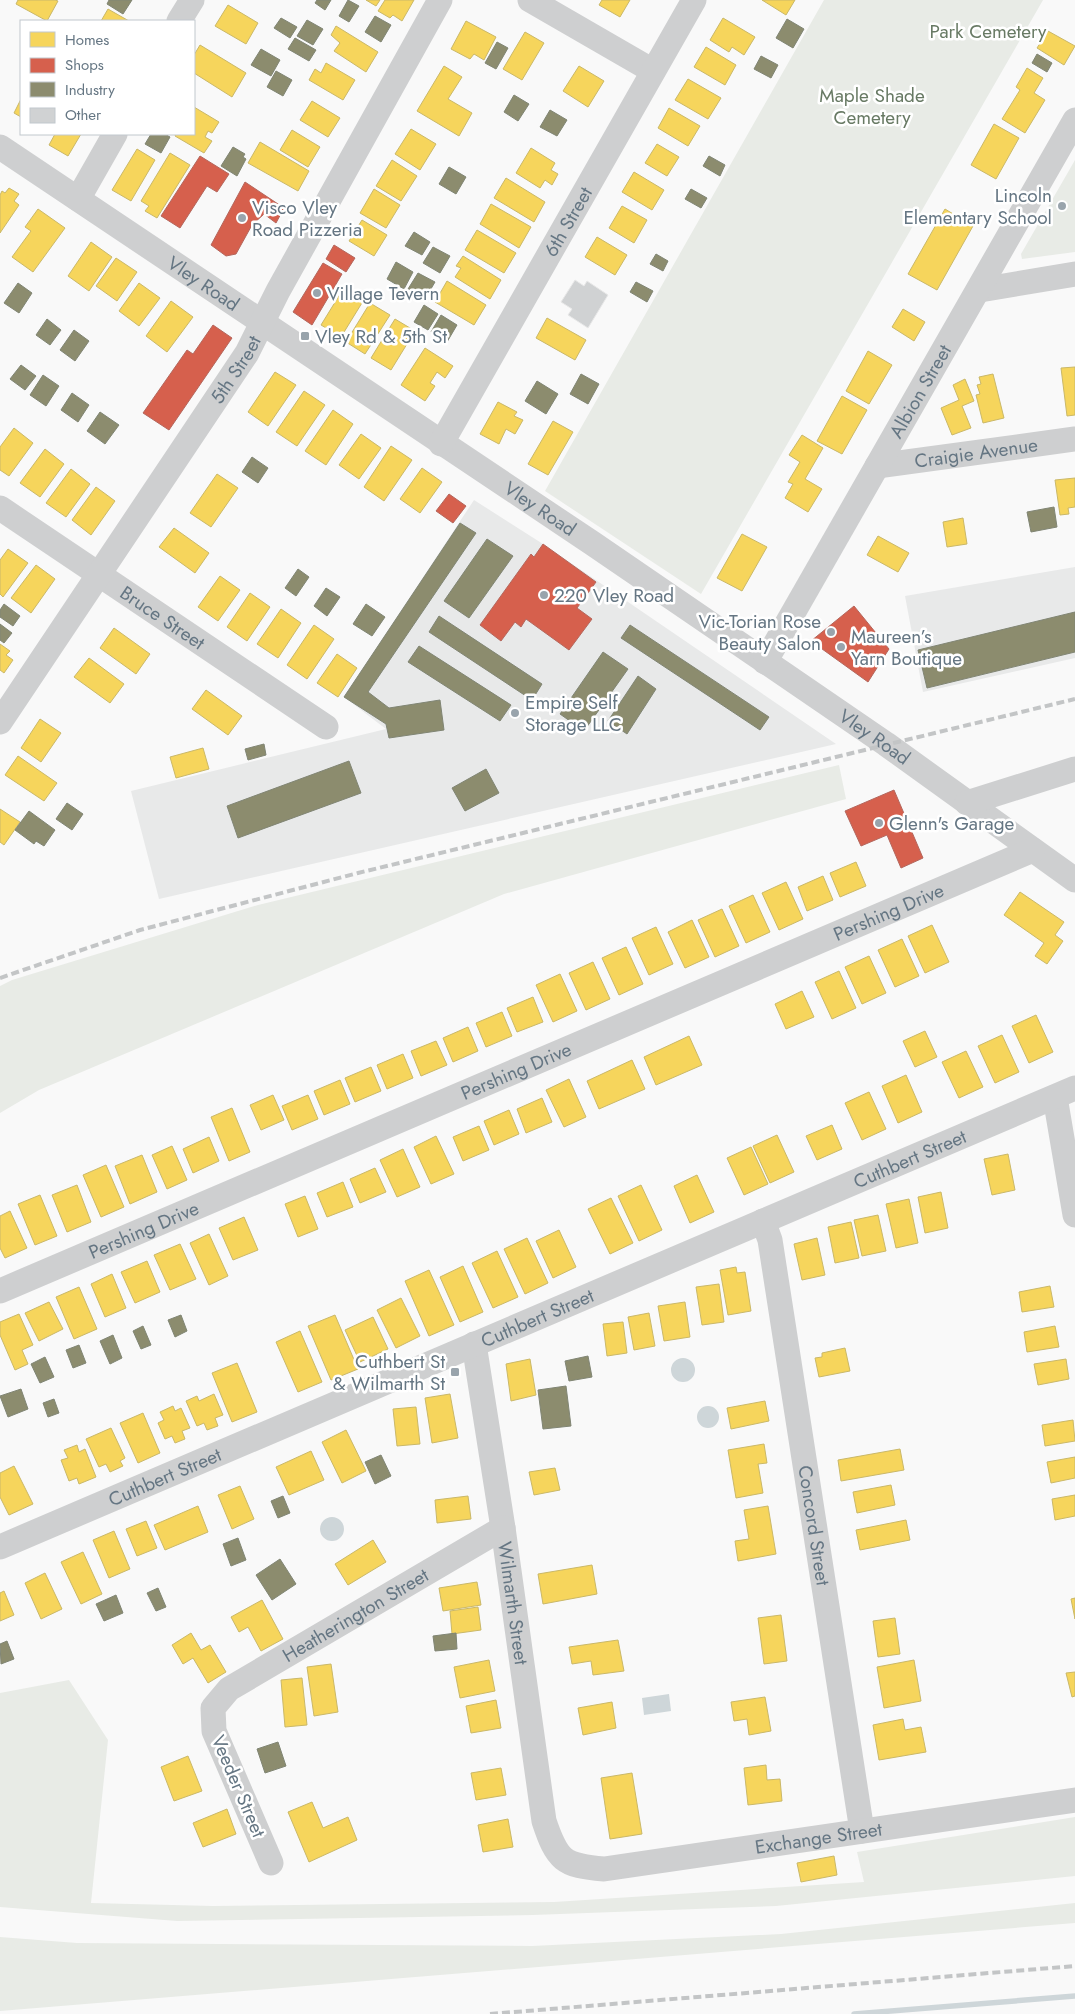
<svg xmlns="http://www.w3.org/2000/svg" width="1075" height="2014" font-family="Jost,sans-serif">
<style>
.built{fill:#e8e9e9}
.green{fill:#e8ebe6}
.water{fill:#ced6d9}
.homes{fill:#f6d55c;stroke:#cab868}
.shops{fill:#d6604d;stroke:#b4675d}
.industry{fill:#8c8c6e;stroke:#808574}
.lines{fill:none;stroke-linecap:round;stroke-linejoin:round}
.stream{stroke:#ced6d9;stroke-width:5.5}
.building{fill:#d0d2d3;stroke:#e8e8e8}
.minor{stroke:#cecfd0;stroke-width:25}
.rail{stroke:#c3c5c6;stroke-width:4;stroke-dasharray:8 4;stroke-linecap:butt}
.poi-dot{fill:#99a4ac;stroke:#fff;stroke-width:2}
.labels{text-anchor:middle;stroke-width:5;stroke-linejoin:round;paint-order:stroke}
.park-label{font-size:19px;fill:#687a64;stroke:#fff}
.poi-label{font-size:19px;fill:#657683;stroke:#fff;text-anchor:start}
.street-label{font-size:19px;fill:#657683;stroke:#fff}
</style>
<rect width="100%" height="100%" fill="#f9f9f9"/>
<!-- built -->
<path class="built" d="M474 500 543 544 836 744 159 899 131 791 386 729 344 697Z
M1075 567V658L923 692 905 596Z"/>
<!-- green -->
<path class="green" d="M824 0H1043L701 594 545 491Z
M1075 160V252L1022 259 1021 254Z
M839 765 846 799 504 894 39 1090 0 1113V986L12 980 258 905Z
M69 1680 108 1740 91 1903 213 1906 554 1902 864 1882 857 1852 1075 1817V1876L776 1906 533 1915 177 1921 0 1907V1693Z
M1075 1903V1923L0 2011V1937L77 1943 532 1946 781 1934Z"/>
<!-- water -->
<path class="water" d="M671 1370a12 12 0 1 1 24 0a12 12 0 1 1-24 0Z
M697 1417a11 11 0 1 1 22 0a11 11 0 1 1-22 0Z
M320 1529a12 12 0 1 1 24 0a12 12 0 1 1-24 0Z
M669 1694 671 1711 644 1715 642 1698Z"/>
<!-- homes -->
<path class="homes" d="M18 0H55L58 1 47 21 16 4Z
M366 0H380L376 6Z
M385 0H414L402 21 393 15 390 18 378 11Z
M602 0H630L620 17 599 5Z
M762 0H795L786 15Z
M228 5 258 23 246 44 215 26Z
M108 9 129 21H101Z
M723 18 755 37 744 55 732 47 729 52 710 40Z
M466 21 496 37 484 60 474 54 470 59 451 49Z
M336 26 378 52 366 72 334 51 340 43 331 35Z
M1048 31 1075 46 1064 65 1037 48Z
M525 32 544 43 522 80 503 69Z
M200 45 246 73 232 97 194 73V55Z
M706 47 736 65 725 85 694 67Z
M326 63 355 80 343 100 309 80 315 69 321 73Z
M444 66 462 77 448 99 472 113 459 136 417 111Z
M579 66 604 81 588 107 563 91Z
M1027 68 1043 78 1034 93 1045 100 1025 133 1002 119 1020 90 1016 87Z
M688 79 721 98 708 119 675 100Z
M21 99V117L14 113Z
M312 101 340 118 328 137 300 120Z
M194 107 219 122 212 133 208 131 205 137 212 141 204 153 175 136 176 134H194Z
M669 108 700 126 688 146 658 128Z
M994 124 1019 138 996 179 971 165Z
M411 129 436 144 420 170 395 154Z
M292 130 320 147 308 167 280 150Z
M55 134H81L68 156 49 145Z
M260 142 309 171 298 191 248 163Z
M657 144 679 157 667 176 645 163Z
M531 148 555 163 551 170 558 174 552 185 545 180 540 188 516 173Z
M137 149 155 160 131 201 112 190Z
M170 153 190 165 157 218 145 211 149 206 141 201Z
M392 160 417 176 401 201 376 186Z
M634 172 664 190 652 210 622 192Z
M506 178 545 202 534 222 494 198Z
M9 188 19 194 14 201 19 205 0 233V195L2 191 5 193Z
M374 189 400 205 386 228 360 213Z
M491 204 531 227 519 248 480 224Z
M622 206 647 220 634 243 609 228Z
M38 209 65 228 33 272 12 257 31 231 25 227Z
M945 209 973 226 937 290 908 274Z
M362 220 387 235 374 256 349 241Z
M477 230 516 253 504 273 465 250Z
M597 237 627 255 615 275 585 257Z
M91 242 112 257 89 291 68 276Z
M463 256 501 280 490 299 455 277 461 268 456 266Z
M116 258 137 272 117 301 96 286Z
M447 281 486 305 474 325 435 302Z
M139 283 160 298 139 326 119 311Z
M345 286 365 298 341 337 321 325Z
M171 301 193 317 167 352 146 336Z
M370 303 390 315 365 354 346 342Z
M903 309 925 322 914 341 892 327Z
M547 318 586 340 575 360 536 338Z
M395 319 415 331 391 370 371 358Z
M425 348 453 366 445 378 437 372 430 383 435 386 425 401 401 385Z
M868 351 892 365 869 404 846 391Z
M1075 367V415L1067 416 1061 368Z
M275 372 296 385 268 426 248 412Z
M993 374 1004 418 983 423 976 395 980 394 977 385 981 384 979 377Z
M965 379 974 401 962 406 971 428 952 435 941 408 959 400 953 385Z
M304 391 325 405 297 446 276 432Z
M842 396 867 410 842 454 817 441Z
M498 402 517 412 514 416 523 420 515 434 506 429 499 444 480 434Z
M333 410 353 424 326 465 305 451Z
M553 421 573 432 548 475 528 464Z
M14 428 33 443 9 476 0 470V447Z
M361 434 381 448 359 479 339 465Z
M802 435 823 448 805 479 822 489 808 512 785 498 793 484 788 482 800 462 789 455Z
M391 446 412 460 384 501 364 487Z
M45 449 64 464 40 497 20 483Z
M422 468 442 482 420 513 400 499Z
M71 469 90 484 66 517 46 503Z
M217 474 238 488 211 527 190 513Z
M1075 478V507L1068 508 1069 514 1060 515 1055 480Z
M96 487 115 501 91 535 72 520Z
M963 518 967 544 947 547 943 522Z
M174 528 209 553 195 573 159 547Z
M742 534 767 547 742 591 717 578Z
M878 536 909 553 898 572 867 555Z
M8 549 28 563 3 597 0 594V560Z
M36 565 55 579 31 613 11 598Z
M220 576 240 590 218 621 198 607Z
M250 593 270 607 247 641 227 627Z
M281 609 301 623 278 658 257 644Z
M314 625 334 639 307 679 287 665Z
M114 628 150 654 136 674 100 648Z
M0 644 10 651 6 655 13 660 4 673 0 670Z
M337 654 357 668 338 697 317 683Z
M89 658 124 684 110 703 74 677Z
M206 690 242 716 228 735 192 709Z
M40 719 61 733 41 762 21 748Z
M203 748 209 769 176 778 170 757Z
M18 756 57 783 44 801 5 775Z
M0 809 20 822 4 845 0 842Z
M856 862 866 886 840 897 830 873Z
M823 876 833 900 807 911 798 887Z
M786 882 803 919 779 930 762 893Z
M1020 892 1064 922 1055 935 1063 941 1047 964 1035 956 1044 943 1004 915Z
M753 895 770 932 746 943 729 906Z
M722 909 739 946 715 957 698 920Z
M692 920 709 957 685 968 668 932Z
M932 925 949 962 925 973 908 936Z
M656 927 673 964 649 975 632 938Z
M902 939 919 976 895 987 878 950Z
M626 947 643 984 619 995 602 958Z
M869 956 886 993 862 1004 845 967Z
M593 962 610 999 586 1010 569 973Z
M839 971 856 1008 832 1019 815 982Z
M560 974 577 1011 553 1022 536 985Z
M802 991 814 1017 786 1029 775 1004Z
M533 997 543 1022 517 1032 507 1008Z
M502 1012 512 1036 486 1047 476 1023Z
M1036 1015 1053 1052 1029 1063 1012 1026Z
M468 1027 478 1051 453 1062 443 1038Z
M925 1031 937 1057 915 1067 903 1041Z
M1002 1035 1019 1072 995 1083 978 1046Z
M689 1036 702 1065 656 1085 644 1057Z
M436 1041 447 1065 421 1076 411 1051Z
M966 1051 983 1087 959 1098 942 1062Z
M403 1054 413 1078 387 1089 377 1065Z
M632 1060 645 1089 599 1109 587 1081Z
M371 1067 381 1091 355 1102 345 1078Z
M906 1075 922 1112 898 1123 882 1086Z
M569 1079 586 1117 564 1127 546 1090Z
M340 1080 350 1104 324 1115 314 1091Z
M869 1092 886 1129 862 1140 845 1103Z
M273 1095 284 1120 261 1130 250 1105Z
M308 1095 318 1119 292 1130 282 1106Z
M542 1098 552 1122 526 1133 517 1109Z
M232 1108 250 1152 229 1161 211 1117Z
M509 1110 519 1134 494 1145 484 1121Z
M832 1125 842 1149 817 1160 806 1136Z
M479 1126 489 1150 463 1161 453 1137Z
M777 1135 794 1172 770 1183 753 1146Z
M436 1136 454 1174 431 1184 414 1147Z
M209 1137 219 1161 193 1173 183 1149Z
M172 1146 187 1180 167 1189 152 1155Z
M751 1147 768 1184 744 1195 727 1158Z
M403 1149 420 1187 397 1197 380 1160Z
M1008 1154 1015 1190 992 1195 984 1159Z
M142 1155 157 1192 130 1204 115 1166Z
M106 1165 124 1207 101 1217 83 1175Z
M375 1168 386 1192 360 1203 350 1179Z
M697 1175 714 1212 690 1223 674 1186Z
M343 1182 353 1207 327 1217 317 1193Z
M77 1185 91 1222 67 1232 52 1195Z
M641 1185 662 1230 639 1241 618 1196Z
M941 1192 948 1228 925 1233 918 1197Z
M40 1195 57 1236 35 1245 18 1204Z
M305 1196 318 1229 298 1237 285 1204Z
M611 1198 633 1243 610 1254 588 1209Z
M909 1199 918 1243 896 1248 886 1204Z
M10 1211 27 1248 5 1258 0 1248V1216Z
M878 1215 886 1251 862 1256 854 1220Z
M244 1217 258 1250 233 1260 219 1228Z
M851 1222 859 1258 835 1263 828 1227Z
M559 1230 576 1267 553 1278 536 1241Z
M209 1234 228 1276 209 1285 190 1243Z
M527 1238 548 1283 525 1294 504 1249Z
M817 1238 825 1275 802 1280 794 1244Z
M180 1244 196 1279 170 1290 154 1255Z
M497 1251 518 1297 493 1308 472 1263Z
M147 1261 160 1292 135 1303 121 1272Z
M463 1266 483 1312 460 1322 440 1277Z
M736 1267 737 1273 745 1272 751 1311 728 1315 720 1270Z
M429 1270 454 1325 429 1336 405 1281Z
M112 1274 126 1308 105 1317 91 1284Z
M719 1284 724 1322 702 1325 696 1287Z
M1050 1286 1054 1307 1022 1312 1019 1292Z
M79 1287 97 1329 74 1339 56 1297Z
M401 1298 420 1336 396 1348 377 1310Z
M49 1302 63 1329 39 1341 25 1313Z
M685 1302 690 1337 664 1341 658 1306Z
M649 1313 655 1346 634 1350 628 1317Z
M19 1314 33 1345 22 1350 28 1364 15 1370 0 1335V1322Z
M335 1315 358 1369 331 1380 308 1326Z
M373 1317 388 1349 360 1362 345 1330Z
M623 1322 627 1353 607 1356 603 1324Z
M1055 1326 1059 1347 1027 1352 1024 1332Z
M300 1331 322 1382 298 1392 276 1342Z
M845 1348 850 1371 819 1377 815 1358 822 1357V1353Z
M530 1359 536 1395 511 1401 506 1364Z
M1066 1359 1069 1379 1038 1385 1034 1364Z
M237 1363 257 1412 232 1422 212 1373Z
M214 1394 223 1415 215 1418 218 1426 207 1430 204 1423 197 1426 186 1401 197 1396 199 1401Z
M450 1394 458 1438 432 1443 425 1398Z
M765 1401 769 1421 731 1429 727 1408Z
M173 1406 175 1411 181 1408 190 1428 182 1431 185 1439 175 1443 172 1436 165 1439 158 1423 164 1420 160 1412Z
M416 1407 420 1444 397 1446 393 1409Z
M143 1413 160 1453 138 1463 120 1423Z
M1073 1420 1075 1441 1045 1446 1042 1425Z
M111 1428 125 1458 120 1461 123 1466 110 1472 106 1464 99 1467 86 1439Z
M346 1430 366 1471 342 1483 322 1442Z
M764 1444 767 1463 758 1464 763 1493 736 1498 728 1450Z
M77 1445 79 1452 85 1449 96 1477 79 1484 77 1478 69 1481 61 1460 68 1458 64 1450Z
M900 1449 904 1470 841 1481 838 1460Z
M311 1451 324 1480 289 1495 276 1467Z
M1075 1457V1478L1051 1483 1047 1462Z
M14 1466 33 1504 9 1515 0 1497V1473Z
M555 1468 560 1490 534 1495 529 1472Z
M891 1485 895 1505 857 1513 853 1492Z
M240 1486 254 1519 232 1529 218 1495Z
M1075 1495V1516L1055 1520 1052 1499Z
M468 1496 471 1519 437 1523 435 1500Z
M198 1506 208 1532 165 1550 154 1525Z
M768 1506 776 1554 738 1561 735 1541 749 1539 744 1510Z
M906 1520 910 1540 860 1550 856 1530Z
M146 1521 157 1548 137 1556 126 1529Z
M114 1531 130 1569 109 1578 93 1540Z
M373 1540 386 1562 348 1585 335 1564Z
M83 1552 102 1594 81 1604 61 1562Z
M592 1565 597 1594 543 1604 538 1574Z
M45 1573 62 1609 41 1619 25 1583Z
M477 1582 481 1605 443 1611 439 1588Z
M4 1591 14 1615 0 1621V1593Z
M1075 1598V1619L1071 1599Z
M262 1600 283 1639 261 1651 248 1627 239 1632 231 1617Z
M478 1607 481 1630 452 1634 450 1611Z
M781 1615 787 1661 764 1664 758 1618Z
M895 1618 900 1654 878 1657 873 1621Z
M191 1633 201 1650 210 1645 226 1672 208 1683 193 1658 183 1664 172 1645Z
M618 1640 624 1671 593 1675 591 1661 572 1664 569 1647Z
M489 1660 495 1691 460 1698 454 1667Z
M914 1660 921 1701 884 1708 877 1667Z
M331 1664 338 1712 314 1716 307 1667Z
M1075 1672V1696L1072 1697 1066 1673Z
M302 1678 307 1725 285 1727 281 1680Z
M765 1697 771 1731 749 1735 747 1719 734 1721 731 1702Z
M496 1700 501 1728 471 1733 466 1706Z
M612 1702 616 1728 583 1735 578 1708Z
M903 1719 905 1730 921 1727 926 1752 879 1760 873 1725Z
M188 1756 202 1791 174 1801 161 1767Z
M766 1765 767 1780 780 1779 782 1801 748 1805 744 1768Z
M501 1768 506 1795 476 1800 471 1773Z
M632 1773 642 1834 610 1839 601 1778Z
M312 1802 323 1828 348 1817 357 1840 309 1862 288 1812Z
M227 1809 236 1834 203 1847 193 1823Z
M508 1819 513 1847 483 1852 478 1825Z
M834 1856 837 1875 801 1882 797 1863Z"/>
<!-- shops -->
<path class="shops" d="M200 156 229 174 217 192 207 186 180 228 161 216Z
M245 182 284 208 276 223 264 214 252 225 236 254 226 256 211 245Z
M334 245 355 258 346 272 326 259Z
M323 263 342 274 312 325 293 312Z
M213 325 232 338 169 430 143 413 187 350 193 354Z
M449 494 466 506 453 523 436 511Z
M543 544 596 582 577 608 592 619 569 650 526 619 521 627 515 622 501 641 480 625 531 554 534 557Z
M854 606 889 649 868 682 811 641Z
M894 790 923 858 901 868 887 835 861 846 845 811Z"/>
<!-- industry -->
<path class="industry" d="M109 0H132L123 14 107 4Z
M317 0H331L325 10 315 3Z
M348 0 359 6 349 22 339 16Z
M375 16 391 25 381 42 365 32Z
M281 18 297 27 290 38 274 28Z
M787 19 804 29 793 48 776 38Z
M307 20 323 29 313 45 297 36Z
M295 38 316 50 309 61 288 49Z
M497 42 508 48 496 69 485 63Z
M261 49 280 60 271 76 251 65Z
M1037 54 1052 63 1047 72 1032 63Z
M761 56 778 65 771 78 754 69Z
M276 71 292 80 283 96 267 87Z
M514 95 529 104 518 121 504 112Z
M550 110 567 120 557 136 540 127Z
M151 134H165L170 137 161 153 145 144Z
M233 147 245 154 243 157 246 159 237 176 221 166Z
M709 156 725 165 720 176 703 166Z
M449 167 466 177 456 194 439 184Z
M691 189 707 198 701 208 685 199Z
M414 232 430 242 422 255 405 246Z
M433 247 450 256 440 273 423 263Z
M656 254 668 261 663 271 650 264Z
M396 262 413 272 404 289 387 279Z
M418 273 435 282 425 299 408 289Z
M636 282 653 291 647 302 630 292Z
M18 283 32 293 19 313 4 303Z
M424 305 438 314 428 330 414 322Z
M441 315 457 325 447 342 431 332Z
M47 319 61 330 50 345 36 335Z
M74 330 89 341 75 361 60 350Z
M21 365 36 376 25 390 10 379Z
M581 374 599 384 588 404 570 394Z
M43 375 59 386 46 406 30 395Z
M537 381 558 394 546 414 525 401Z
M72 393 89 405 78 422 61 410Z
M100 412 119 425 105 444 87 431Z
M252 457 268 468 258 483 242 472Z
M1054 507 1057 527 1031 532 1027 512Z
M460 523 476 533 368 692 389 708 440 700 444 730 389 738 386 724 344 697Z
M487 539 513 556 469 618 444 601Z
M298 569 309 577 296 596 285 588Z
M326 588 340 597 327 616 314 606Z
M4 604 20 616 13 626 0 617V610Z
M366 604 385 617 372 636 353 624Z
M1075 612V652L927 688 918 650Z
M439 616 542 684 532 700 429 632Z
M0 624 12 633 4 643 0 640Z
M630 625 769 717 760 730 621 638Z
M419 646 511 705 500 721 408 662Z
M603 652 628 669 584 731 560 714Z
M638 676 656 689 627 734 608 721Z
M264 744 266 755 248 760 245 749Z
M349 761 361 793 238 838 227 806Z
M486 769 499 793 465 811 452 788Z
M67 803 83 814 72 830 56 819Z
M29 811 55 830 44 846 36 841 34 844 15 830Z
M181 1315 187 1331 175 1337 168 1320Z
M143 1326 151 1345 141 1349 133 1331Z
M113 1335 122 1358 110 1364 100 1341Z
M79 1345 86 1363 73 1368 66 1350Z
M588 1356 592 1377 569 1381 565 1361Z
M45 1357 54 1377 40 1383 31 1364Z
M566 1386 571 1426 543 1429 538 1390Z
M21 1389 28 1409 8 1417 0 1396Z
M54 1399 59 1413 48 1417 43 1403Z
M381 1455 391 1476 375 1484 365 1462Z
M283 1496 290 1513 278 1518 271 1501Z
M238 1538 246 1560 231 1566 223 1544Z
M280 1559 296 1584 272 1600 256 1575Z
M158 1588 166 1607 156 1611 147 1593Z
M116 1595 123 1613 104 1621 96 1604Z
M456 1633 457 1649 435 1651 433 1636Z
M7 1641 14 1659 1 1664 0 1644Z
M278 1742 286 1766 265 1773 257 1749Z"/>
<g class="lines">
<!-- stream -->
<path class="stream" d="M854 2014 1075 1996"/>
</g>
<!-- building -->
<path class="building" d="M575 280 584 286 587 281 608 295 588 328 568 315 572 309 561 302Z"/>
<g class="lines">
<!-- minor -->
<g class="minor">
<path d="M530 0 653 71"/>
<path d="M179 21 192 0"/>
<path id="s1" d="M0 147 592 543 886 744 1075 880"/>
<path d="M78 199 115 134"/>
<path d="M980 290 1075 274"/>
<path id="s2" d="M441 444 694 0"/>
<path id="s3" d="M877 466 1075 439"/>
<path id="s4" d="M0 508 326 727"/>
<path id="s5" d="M765 662 1075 120"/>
<path id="s6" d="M0 722 247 353 278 291 440 0"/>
<path d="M967 803 1075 769"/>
<path d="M1055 1097 1075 1215"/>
<path id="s7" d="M763 1221 770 1240 862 1831"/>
<path id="s8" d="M0 1291 1033 850"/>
<path id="s9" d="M474 1344 503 1528 544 1821C557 1860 563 1866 604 1869L1075 1800"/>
<path id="s10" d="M0 1547 1075 1088"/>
<path id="s11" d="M271 1863 214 1731 213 1708 229 1689 503 1528"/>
</g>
<!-- rail -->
<path class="rail" d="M0 978 140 930 358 873 1075 699
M490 2014 1075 1966"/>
</g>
<!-- markers -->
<g class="poi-dot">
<circle cx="1062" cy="206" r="5"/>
<circle cx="242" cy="218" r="5"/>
<circle cx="317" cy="293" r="5"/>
<rect x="300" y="331" width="10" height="10" rx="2.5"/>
<circle cx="544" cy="595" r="5"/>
<circle cx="831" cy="632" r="5"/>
<circle cx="841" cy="647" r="5"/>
<circle cx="515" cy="713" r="5"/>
<circle cx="879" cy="823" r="5"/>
<rect x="450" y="1367" width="10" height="10" rx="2.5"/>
</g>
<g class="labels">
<!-- park labels -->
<g class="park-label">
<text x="988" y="38">Park Cemetery</text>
<text x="872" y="102">Maple Shade<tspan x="872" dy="22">Cemetery</tspan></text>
</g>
<!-- poi labels -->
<g class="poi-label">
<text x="1052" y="202" text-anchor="end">Lincoln<tspan x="1052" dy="22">Elementary School</tspan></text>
<text x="252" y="214">Visco Vley<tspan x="252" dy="22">Road Pizzeria</tspan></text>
<text x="327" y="300">Village Tevern</text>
<text x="315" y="343">Vley Rd &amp; 5th St</text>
<text x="554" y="602">220 Vley Road</text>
<text x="821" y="628" text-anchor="end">Vic-Torian Rose<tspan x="821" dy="22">Beauty Salon</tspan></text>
<text x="851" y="643">Maureen’s<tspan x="851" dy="22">Yarn Boutique</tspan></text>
<text x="525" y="709">Empire Self<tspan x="525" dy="22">Storage LLC</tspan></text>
<text x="889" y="830">Glenn's Garage</text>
<text x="445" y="1368" text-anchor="end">Cuthbert St<tspan x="445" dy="22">&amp; Wilmarth St</tspan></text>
</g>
<!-- street labels -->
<g class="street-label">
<text dy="7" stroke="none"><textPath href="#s2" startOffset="256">6th Street</textPath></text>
<text dy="7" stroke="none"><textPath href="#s1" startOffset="245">Vley Road</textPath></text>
<text dy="7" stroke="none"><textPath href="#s6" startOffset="424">5th Street</textPath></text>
<text dy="7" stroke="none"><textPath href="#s5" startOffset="312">Albion Street</textPath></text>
<text dy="7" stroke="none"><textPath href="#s3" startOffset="100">Craigie Avenue</textPath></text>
<text dy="7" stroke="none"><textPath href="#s1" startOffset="650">Vley Road</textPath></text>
<text dy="7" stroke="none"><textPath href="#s4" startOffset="196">Bruce Street</textPath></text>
<text dy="7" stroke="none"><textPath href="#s1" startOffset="1055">Vley Road</textPath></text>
<text dy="7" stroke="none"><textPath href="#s8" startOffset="966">Pershing Drive</textPath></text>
<text dy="7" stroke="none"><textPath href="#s8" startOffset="561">Pershing Drive</textPath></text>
<text dy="7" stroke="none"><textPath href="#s10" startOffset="989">Cuthbert Street</textPath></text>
<text dy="7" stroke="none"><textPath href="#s8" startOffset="156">Pershing Drive</textPath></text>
<text dy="7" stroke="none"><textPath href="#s10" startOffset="584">Cuthbert Street</textPath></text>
<text dy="7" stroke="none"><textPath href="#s10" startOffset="179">Cuthbert Street</textPath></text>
<text dy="7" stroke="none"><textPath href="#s7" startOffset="309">Concord Street</textPath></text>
<text dy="7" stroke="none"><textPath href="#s9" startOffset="262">Wilmarth Street</textPath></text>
<text dy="7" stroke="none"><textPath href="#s11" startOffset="338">Heatherington Street</textPath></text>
<text transform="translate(239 1786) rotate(67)" y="7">Veeder Street</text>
<text dy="7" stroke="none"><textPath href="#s9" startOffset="784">Exchange Street</textPath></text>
</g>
</g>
<!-- legend -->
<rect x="20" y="20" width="175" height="115" fill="#ffffff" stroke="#c1c8cd"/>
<rect x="30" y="32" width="25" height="15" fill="#f6d55c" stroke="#c1c8cd"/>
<text x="65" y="45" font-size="15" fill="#657683">Homes</text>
<rect x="30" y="58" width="25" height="15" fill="#d6604d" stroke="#c1c8cd"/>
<text x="65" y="70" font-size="15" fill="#657683">Shops</text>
<rect x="30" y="82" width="25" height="15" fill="#8c8c6e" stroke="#c1c8cd"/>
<text x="65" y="95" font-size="15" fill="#657683">Industry</text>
<rect x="30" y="108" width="25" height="15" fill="#d0d2d3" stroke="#c1c8cd"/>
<text x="65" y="120" font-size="15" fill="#657683">Other</text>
</svg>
